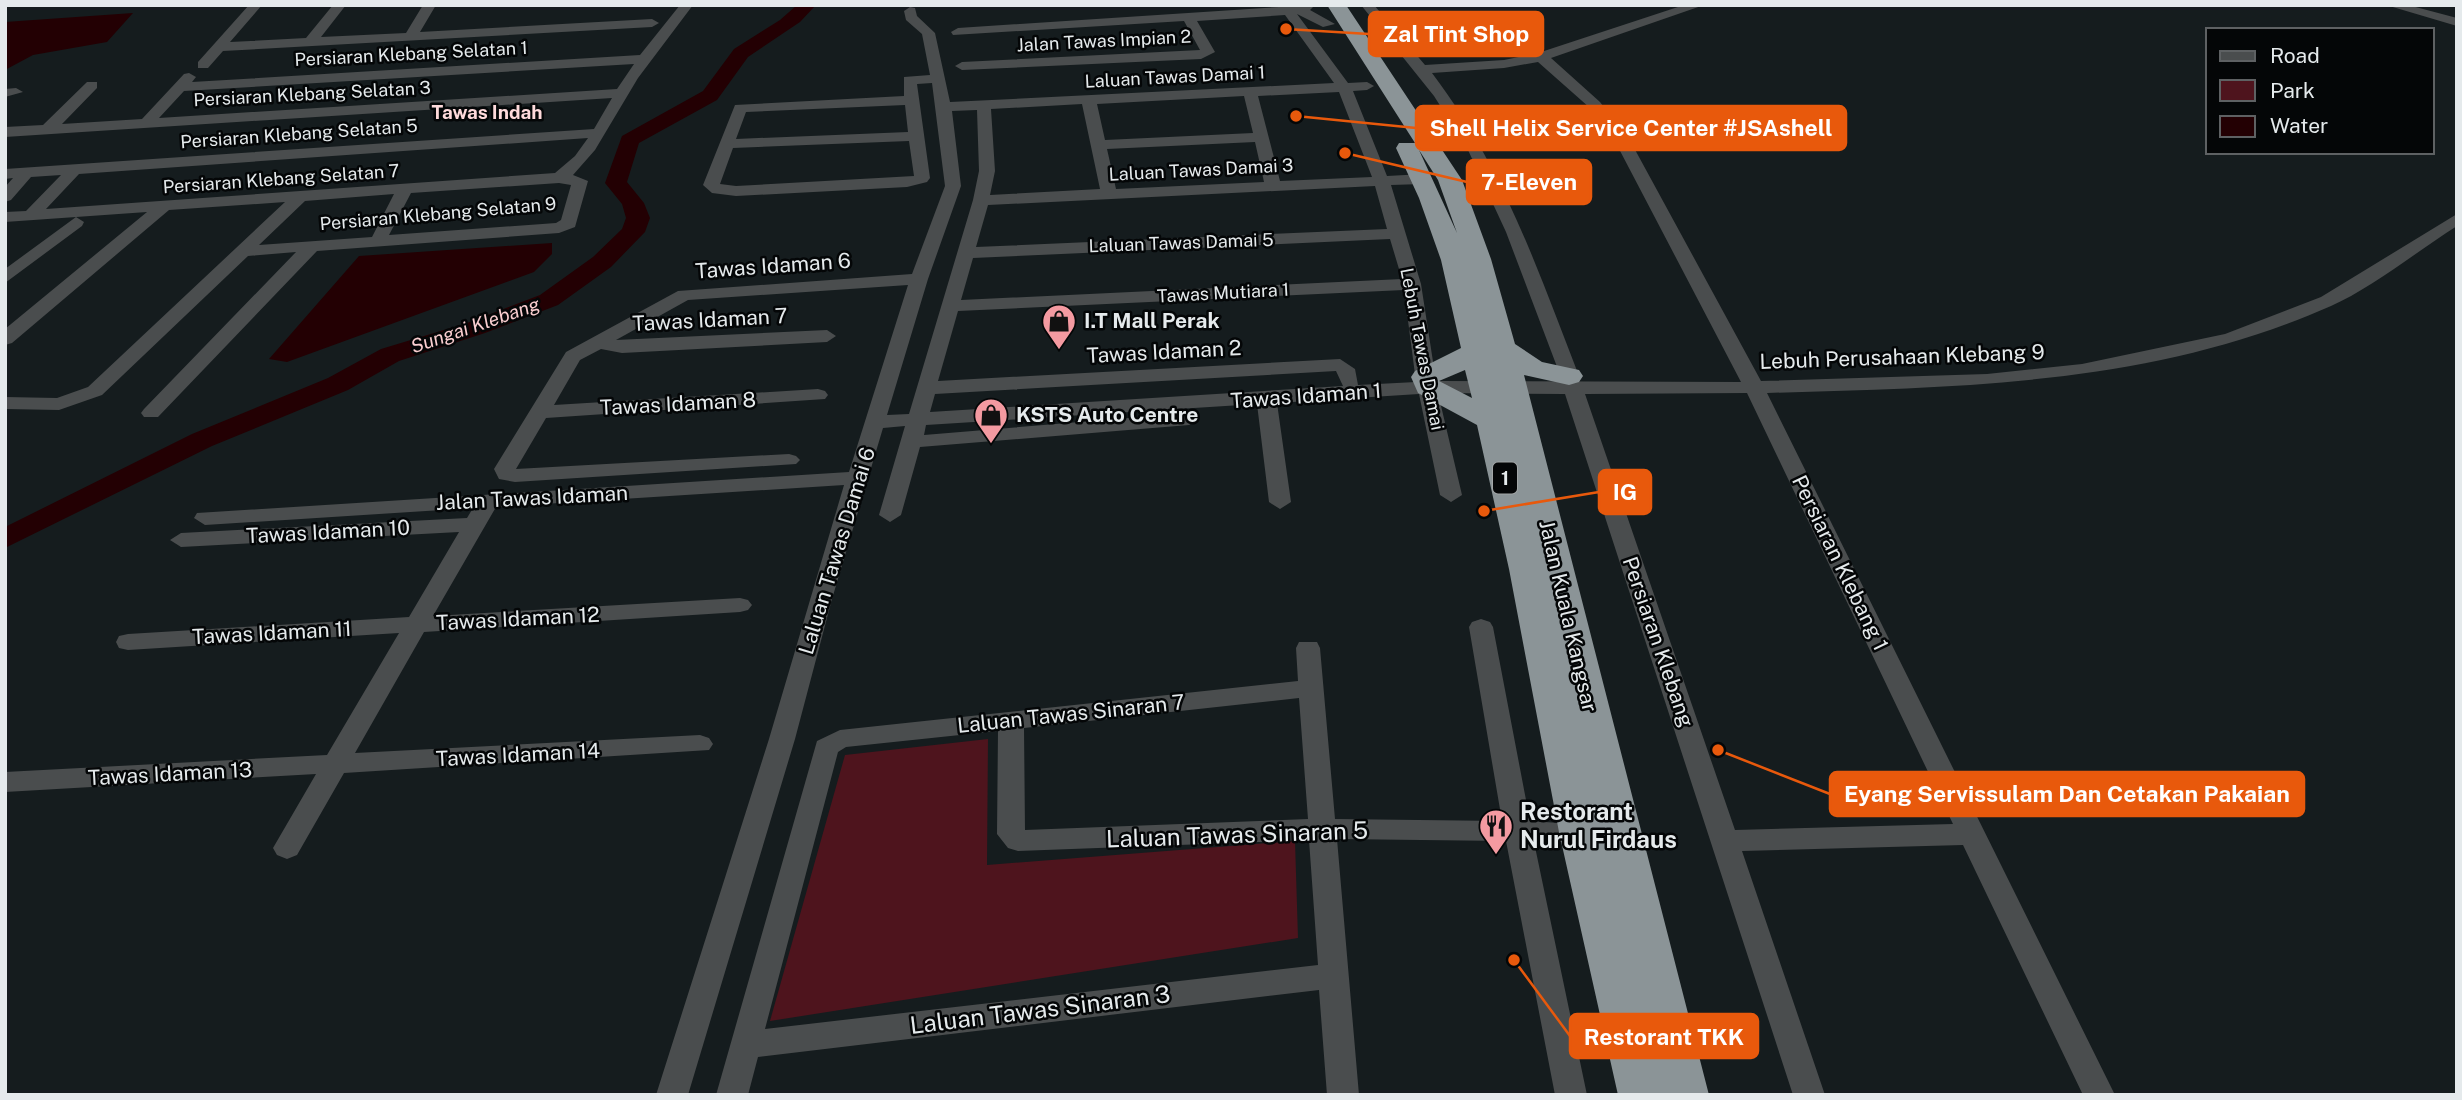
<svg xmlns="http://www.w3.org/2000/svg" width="2462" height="1100" font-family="'Public Sans',sans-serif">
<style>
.green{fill:#4e141d}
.water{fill:#230003}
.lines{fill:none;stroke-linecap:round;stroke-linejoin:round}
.river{fill:#230003;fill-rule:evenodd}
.minor{fill:#4a4d4e;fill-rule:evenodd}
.highway{fill:#8b9497;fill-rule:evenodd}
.labels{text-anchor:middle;stroke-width:5;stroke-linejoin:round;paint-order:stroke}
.far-street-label{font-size:18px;fill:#e5eaec;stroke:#040607}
.far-neighbourhood-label{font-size:19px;font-weight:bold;fill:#fedadb;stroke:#040607}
.far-water-label{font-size:19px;font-style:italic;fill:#faced0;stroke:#040607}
.shield{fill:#040607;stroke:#a2a6a7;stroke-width:2}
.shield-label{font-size:19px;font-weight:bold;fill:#e5eaec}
.street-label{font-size:21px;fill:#e5eaec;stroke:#040607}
.poi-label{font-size:21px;font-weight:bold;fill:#e5eaec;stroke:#040607;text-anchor:start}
.near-poi-label{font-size:24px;font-weight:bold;fill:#e5eaec;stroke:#040607;text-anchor:start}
.near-street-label{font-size:24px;fill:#e5eaec;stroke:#040607}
.leader{fill:none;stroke:#e8590c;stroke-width:2.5}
.callout-dot{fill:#e8590c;stroke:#040607;stroke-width:2.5}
.callout{fill:#e8590c;stroke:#e8590c;stroke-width:2.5}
.callout-label{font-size:23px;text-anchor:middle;font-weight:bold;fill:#fff}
</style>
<rect width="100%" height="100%" fill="#151c1e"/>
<!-- green -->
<path class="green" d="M988 739 987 865 1295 841 1298 938 770 1021 845 755Z"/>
<!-- water -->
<path class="water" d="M133 13 107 42 33 55 5 70V22Z
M552 243V254L534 272 287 362 269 359 359 256Z"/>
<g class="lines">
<!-- river -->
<path class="river" d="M797 5H816L800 22 748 57 717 100 639 143 627 182 644 203 650 218 645 232 611 267 558 305 485 333 399 361 348 390 212 446 5 548V527L192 434 328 378 381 349 467 323 540 295 593 257 622 229 626 218 622 204 605 183 622 136 703 91 734 49 780 20Z"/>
<!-- minor -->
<path class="minor" d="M249 5H262L230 42 306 38 333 5H346L321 37 406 33 423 5H436L420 32 652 19 659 23 652 27 223 51 208 68H198V62Z
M680 5H693L638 78 595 150 573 175 588 181 575 227 559 233 317 251 158 417H144L141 413 144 409 296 252 248 256 102 395 59 410 5 409V397L57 398 88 387 285 202 169 210 12 343 5 345V329L147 212 76 217 84 222 82 226 5 283V269L76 217 5 222V212L26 211 61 175 31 177 11 200 5 202V187L13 178 5 179V169L594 129 612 98 5 137V127L43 125 87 82H97V88L62 124 142 119 184 74 189 73 196 77 192 82 640 55ZM634 64 617 89 159 118 184 91ZM588 138 575 156 555 173 46 209 79 174ZM559 183 571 185 561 220 556 223 389 235 411 193ZM394 194 372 237 259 245 305 201Z
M1278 5H1315L1310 10 1335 24 1323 27 1297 14 1348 83 1367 82 1374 86 1367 90 1353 91 1387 176 1423 174 1431 179 1423 184 1391 185 1421 284 1436 381 1741 382 1618 147 1590 108 1538 62 1504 68 1432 73C1502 165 1538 270 1579 376L1569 382 1562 380 1506 232 1468 150 1434 96 1361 5H1374L1425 65 1504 60 1538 53 1684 5H1704L1551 58 1600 102 1633 146 1761 381 1987 374 2082 364 2225 334 2321 297 2457 214V226C2419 250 2370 289 2331 306 2150 386 1960 387 1767 393L2115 1095H2083L1963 845 1742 851 1825 1095H1793L1565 394 1438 393 1462 495 1451 502 1440 495 1419 394 1277 403 1291 502 1280 509 1269 502 1257 404 926 425 924 435 1189 413 1199 419 1189 425 920 447 901 515 890 522 879 515 905 426 883 428 832 599 795 739 688 1095H656L769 739 844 485 496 507 433 616 740 598 748 600 752 605 748 610 740 612 424 632 355 753 700 735 709 738 713 744 709 750 344 773 297 855 287 859 277 855 273 848 316 774 5 792V772L327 755 399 633 128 650 119 648 116 642 119 636 128 634 409 617 459 532 181 547 170 540 181 533 467 518 473 508 205 525 194 518 197 513 849 472 908 285 688 300 616 340 827 330 836 336 827 342 622 353 601 349 580 360 554 405 818 389 825 391 828 395 825 399 546 418 516 469 789 454 796 456 800 460 796 464 515 482 499 479 494 469 566 352 678 291 912 274 945 186 932 83 917 84 930 178 927 182 907 187 736 196 712 193 703 185 735 105 904 96V77L930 75 922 34 906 20 904 11 910 7 915 8 917 16 935 33 950 102 1334 83 1285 15 1197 21 1215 52 1201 59 962 70 955 66 962 62 1200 50 1184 21 953 35 951 32 958 28 1279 7ZM1339 92 1372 177 1280 181 1258 96ZM1244 96 1253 133 1105 140 1097 104ZM1082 104 1100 189 990 195 995 171 991 109ZM905 105 908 132 736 139 746 112ZM977 110 979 171 973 200 909 414 887 415 928 279 961 186 952 111ZM909 141 914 176 736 186 720 184 733 148ZM1255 142 1264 182 1116 189 1107 149ZM1375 186 1387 229 976 247 988 205ZM1390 239 1402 279 961 300 973 258ZM1404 290 1416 382 1358 385 1355 369 1340 359 938 381 958 311ZM1336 371 1343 386 930 412 935 394ZM1747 393 1953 824 1735 830 1585 394Z
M2386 5H2408L2457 18V26Z
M5 89 16 88 23 92 5 97Z
M1481 619 1490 622 1493 627 1530 821 1589 825 1593 832 1589 839 1579 842H1534L1587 1095H1555L1506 841 1337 839 1359 1095H1327L1319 990 758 1057 748 1095H716L817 741 840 730 1298 681 1296 648 1299 642H1317L1320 648 1335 819 1502 821 1469 627 1472 622ZM1299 698 1308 819 1025 830 1024 728ZM998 731 997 834 1008 848 1018 851 1309 840 1318 965 765 1029 838 752 846 747Z"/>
<!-- highway -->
<path class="highway" d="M1327 5H1346L1462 180 1491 259 1515 344 1542 362 1579 370 1583 376 1579 382 1569 385 1524 375 1709 1095H1618L1559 832 1509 569 1477 425 1418 393 1411 377 1415 371 1461 348 1441 260 1419 198 1396 148 1399 143H1415ZM1419 150 1438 180 1457 233ZM1465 370 1472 398 1439 381Z"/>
</g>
<!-- icons -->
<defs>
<g id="shop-pin" transform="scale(1.75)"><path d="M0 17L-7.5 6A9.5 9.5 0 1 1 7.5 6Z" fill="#f49aa1" stroke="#040607"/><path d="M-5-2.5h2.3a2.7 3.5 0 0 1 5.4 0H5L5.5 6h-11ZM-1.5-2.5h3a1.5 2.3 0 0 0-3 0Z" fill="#111"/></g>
<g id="restaurant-pin" transform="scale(1.75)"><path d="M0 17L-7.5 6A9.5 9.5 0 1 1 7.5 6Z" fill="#f49aa1" stroke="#040607"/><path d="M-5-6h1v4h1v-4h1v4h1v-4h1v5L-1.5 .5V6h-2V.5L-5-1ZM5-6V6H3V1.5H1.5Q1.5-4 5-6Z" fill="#111"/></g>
</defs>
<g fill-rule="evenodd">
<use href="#shop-pin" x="1059" y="321"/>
<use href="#shop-pin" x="991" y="415"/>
<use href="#restaurant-pin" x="1496" y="826"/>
</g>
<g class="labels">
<!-- far-street labels -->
<g class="far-street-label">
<text transform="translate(1104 41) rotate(-3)" y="6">Jalan Tawas Impian 2</text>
<text transform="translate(411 54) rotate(-3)" y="6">Persiaran Klebang Selatan 1</text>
<text transform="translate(1175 77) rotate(-3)" y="6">Laluan Tawas Damai 1</text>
<text transform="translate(312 94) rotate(-3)" y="6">Persiaran Klebang Selatan 3</text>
<text transform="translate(299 134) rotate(-4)" y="6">Persiaran Klebang Selatan 5</text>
<text transform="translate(1201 170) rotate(-3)" y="6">Laluan Tawas Damai 3</text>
<text transform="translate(281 179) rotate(-4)" y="6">Persiaran Klebang Selatan 7</text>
<text transform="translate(438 214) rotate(-5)" y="6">Persiaran Klebang Selatan 9</text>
<text transform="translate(1181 243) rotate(-2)" y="6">Laluan Tawas Damai 5</text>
<text transform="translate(1223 293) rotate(-3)" y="6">Tawas Mutiara 1</text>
<text transform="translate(1422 349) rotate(79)" y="6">Lebuh Tawas Damai</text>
</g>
<!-- far-neighbourhood labels -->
<g class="far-neighbourhood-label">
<text x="487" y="119">Tawas Indah</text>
</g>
<!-- far-water labels -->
<g class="far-water-label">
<text transform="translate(475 325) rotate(-19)" y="7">Sungai Klebang</text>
</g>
<!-- shield labels -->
<rect class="shield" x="1493" y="462.5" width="24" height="31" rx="5"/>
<g class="shield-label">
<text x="1505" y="485">1</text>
</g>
<!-- street labels -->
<g class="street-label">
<text transform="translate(773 266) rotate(-4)" y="7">Tawas Idaman 6</text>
<text transform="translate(710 320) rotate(-3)" y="7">Tawas Idaman 7</text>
<text transform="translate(1164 352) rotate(-3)" y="7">Tawas Idaman 2</text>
<text transform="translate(1902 357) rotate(-2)" y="7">Lebuh Perusahaan Klebang 9</text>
<text transform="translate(1306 396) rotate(-4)" y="7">Tawas Idaman 1</text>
<text transform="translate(678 404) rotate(-3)" y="7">Tawas Idaman 8</text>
<text transform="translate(532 498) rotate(-3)" y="7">Jalan Tawas Idaman</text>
<text transform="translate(328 532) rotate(-3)" y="7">Tawas Idaman 10</text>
<text transform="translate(837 551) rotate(-73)" y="7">Laluan Tawas Damai 6</text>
<text transform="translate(1840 563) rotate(64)" y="7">Persiaran Klebang 1</text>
<text transform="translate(1568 616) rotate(77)" y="7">Jalan Kuala Kangsar</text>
<text transform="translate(518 619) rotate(-3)" y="7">Tawas Idaman 12</text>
<text transform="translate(272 633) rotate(-3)" y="7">Tawas Idaman 11</text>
<text transform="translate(1658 642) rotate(71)" y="7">Persiaran Klebang</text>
<text transform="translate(1071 714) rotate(-6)" y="7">Laluan Tawas Sinaran 7</text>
<text transform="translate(518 755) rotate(-3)" y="7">Tawas Idaman 14</text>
<text transform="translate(170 774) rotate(-3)" y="7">Tawas Idaman 13</text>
</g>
<!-- poi labels -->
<g class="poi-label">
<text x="1084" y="328">I.T Mall Perak</text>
<text x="1016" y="422">KSTS Auto Centre</text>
</g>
<!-- near-poi labels -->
<g class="near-poi-label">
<text x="1520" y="820">Restorant<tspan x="1520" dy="28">Nurul Firdaus</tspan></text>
</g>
<!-- near-street labels -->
<g class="near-street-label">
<text transform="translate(1237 835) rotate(-2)" y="8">Laluan Tawas Sinaran 5</text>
<text transform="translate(1040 1010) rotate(-7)" y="8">Laluan Tawas Sinaran 3</text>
</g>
</g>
<!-- callouts -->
<path class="leader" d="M1286 29L1369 34M1296 116L1416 128M1345 153L1467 182M1484 511L1599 492M1718 750L1830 794M1514 960L1570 1036"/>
<g class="callout-dot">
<circle cx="1286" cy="29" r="7"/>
<circle cx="1296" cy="116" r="7"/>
<circle cx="1345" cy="153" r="7"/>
<circle cx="1484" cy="511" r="7"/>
<circle cx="1718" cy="750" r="7"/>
<circle cx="1514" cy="960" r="7"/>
</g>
<g class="callout">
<rect x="1369" y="12" width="174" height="44" rx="7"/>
<rect x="1416" y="106" width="430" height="44" rx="7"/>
<rect x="1467" y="160" width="124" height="44" rx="7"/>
<rect x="1599" y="470" width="52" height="44" rx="7"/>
<rect x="1830" y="772" width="474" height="44" rx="7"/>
<rect x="1570" y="1014" width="188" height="44" rx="7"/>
</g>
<g class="callout-label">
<text x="1456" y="42">Zal Tint Shop</text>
<text x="1631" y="136">Shell Helix Service Center #JSAshell</text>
<text x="1529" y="190">7-Eleven</text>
<text x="1625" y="500">IG</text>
<text x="2067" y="802">Eyang Servissulam Dan Cetakan Pakaian</text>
<text x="1664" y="1045">Restorant TKK</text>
</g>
<!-- border -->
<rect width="2462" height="1100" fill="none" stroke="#e5eaec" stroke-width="14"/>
<!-- legend -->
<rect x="2206" y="28" width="228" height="126" fill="#040607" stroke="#5e6163" stroke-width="2"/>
<rect x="2220" y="51" width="35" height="10" fill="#4a4d4e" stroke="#5e6163" stroke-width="2"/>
<text x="2270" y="63" font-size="21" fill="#e5eaec">Road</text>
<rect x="2220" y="80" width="35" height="21" fill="#4e141d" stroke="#5e6163" stroke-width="2"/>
<text x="2270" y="98" font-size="21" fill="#e5eaec">Park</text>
<rect x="2220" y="116" width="35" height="21" fill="#230003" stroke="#5e6163" stroke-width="2"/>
<text x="2270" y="133" font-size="21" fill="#e5eaec">Water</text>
</svg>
